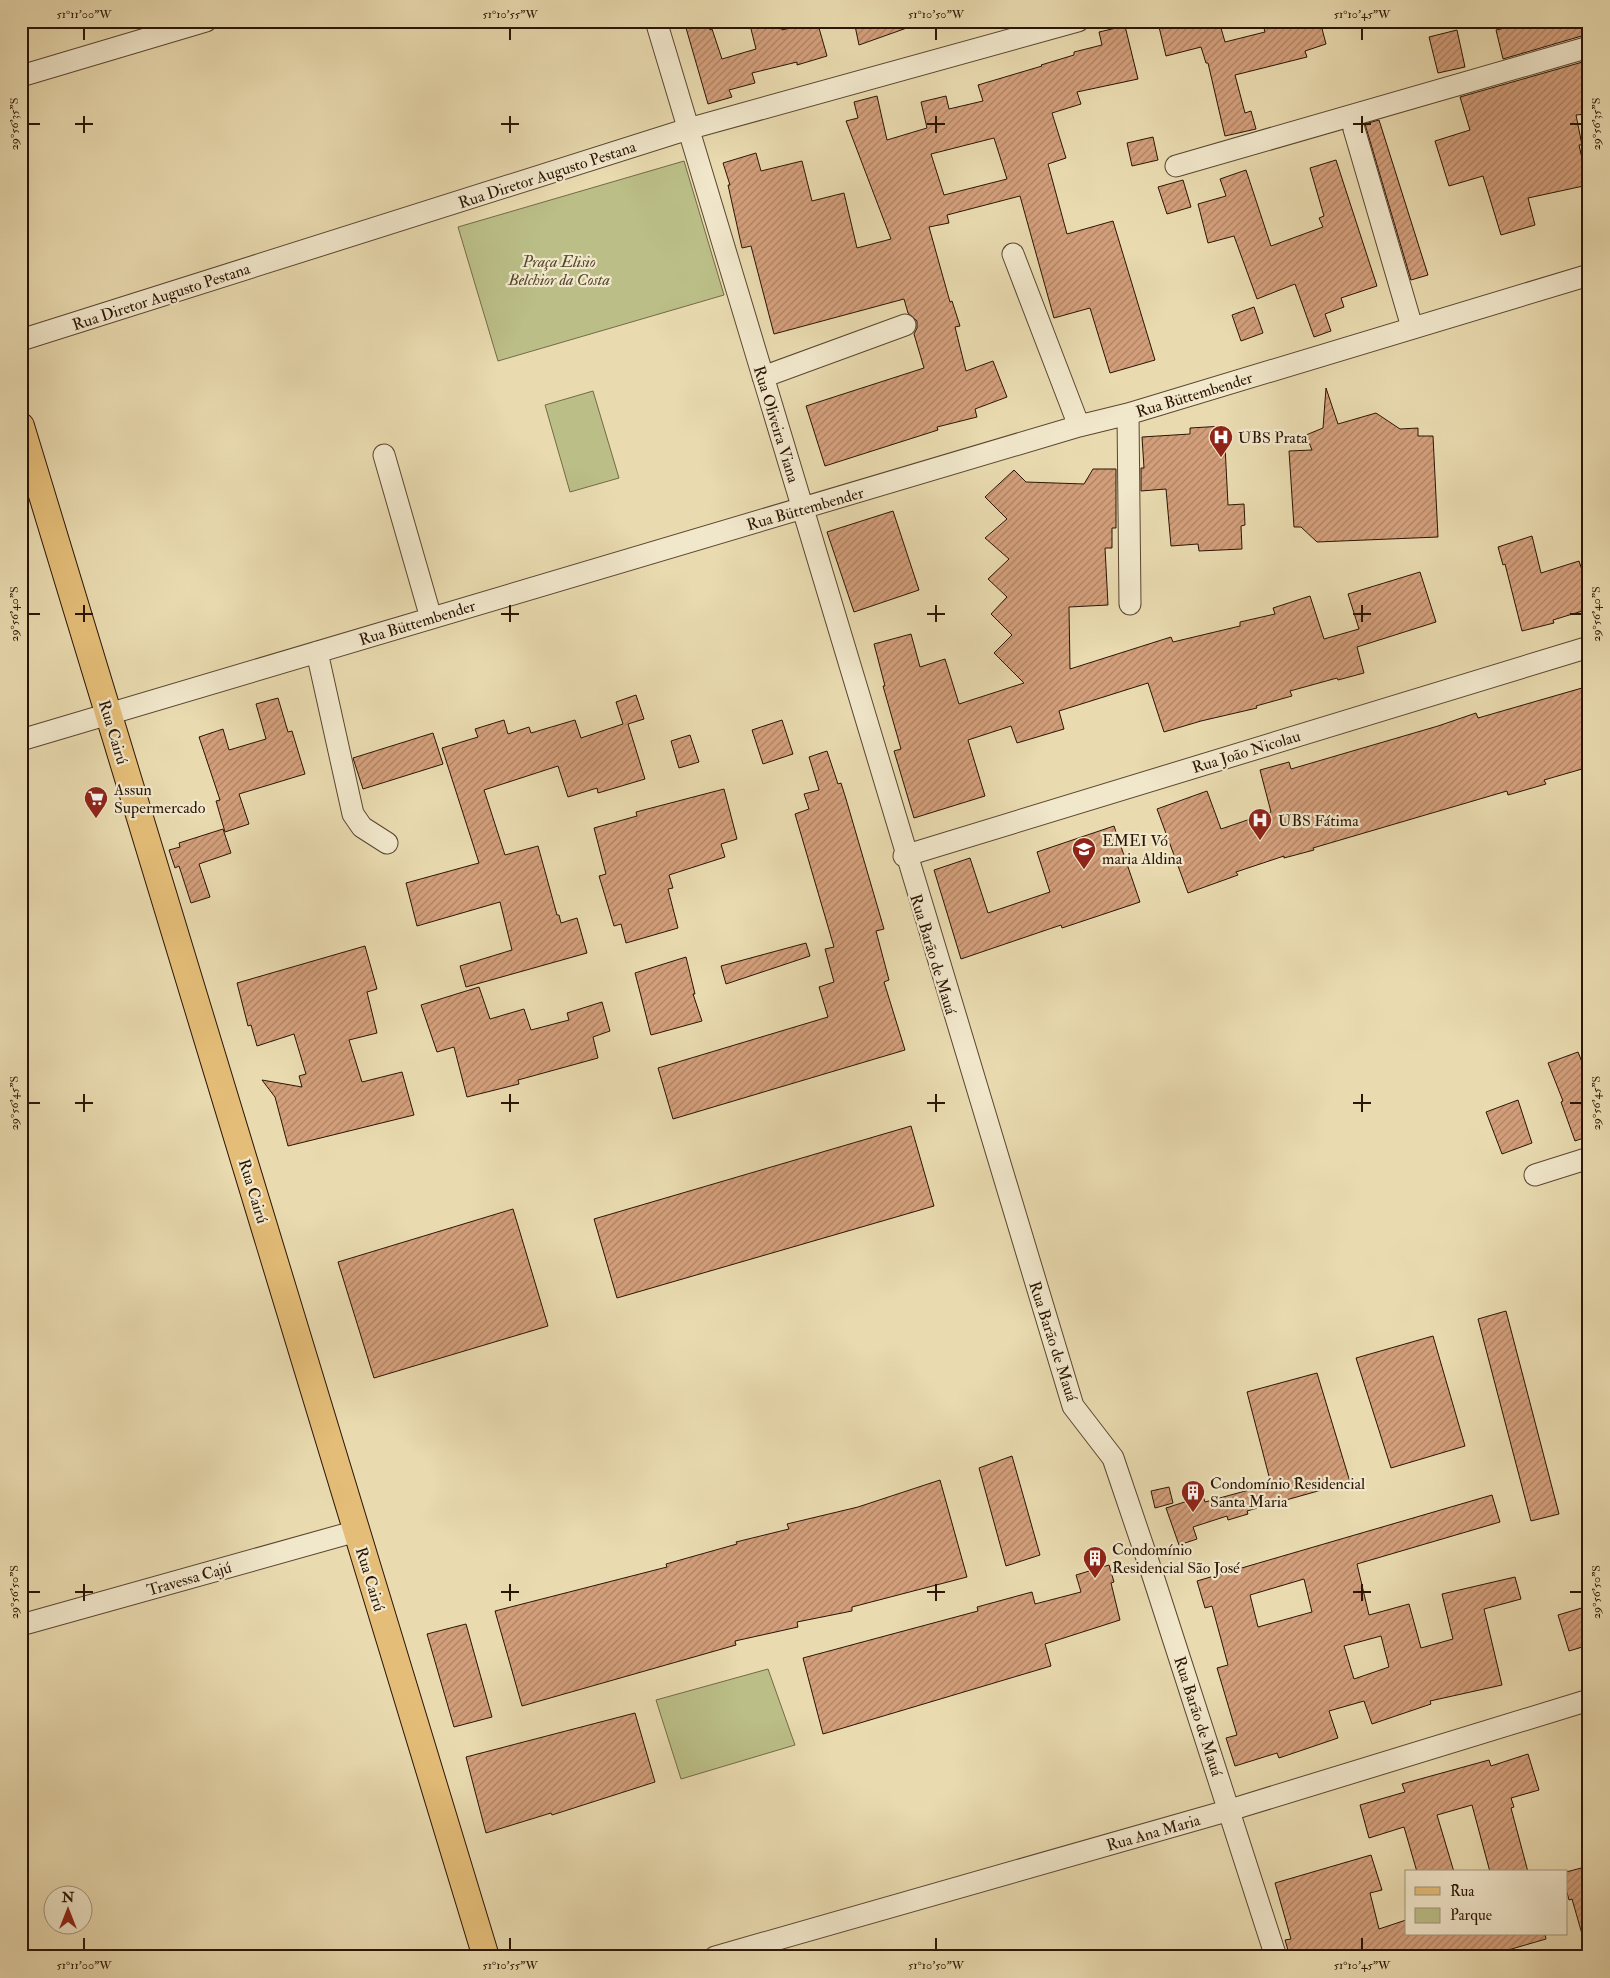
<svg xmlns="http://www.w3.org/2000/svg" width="1610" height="1978" font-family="'IM FELL Double Pica',serif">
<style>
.park{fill:#bbbe87;stroke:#736a46}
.building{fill:url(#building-hatch);stroke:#2b1505;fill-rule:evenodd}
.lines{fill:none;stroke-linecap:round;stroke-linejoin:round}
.minor-casing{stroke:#5a4630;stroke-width:23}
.major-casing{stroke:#2b1505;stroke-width:28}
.minor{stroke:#f1e7cb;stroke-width:21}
.major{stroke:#e4bd78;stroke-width:26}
.ticks{fill:none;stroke:#2b1505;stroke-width:2}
.labels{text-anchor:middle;stroke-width:4.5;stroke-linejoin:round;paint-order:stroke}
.street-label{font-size:16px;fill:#2b1505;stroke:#f1e7cb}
.park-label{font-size:16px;font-style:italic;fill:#56482c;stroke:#f1e7cb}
.poi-label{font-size:16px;fill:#2b1505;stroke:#f1e7cb;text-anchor:start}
.neatline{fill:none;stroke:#2b1505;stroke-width:2}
.ticks-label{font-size:12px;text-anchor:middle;fill:#2b1505}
</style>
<defs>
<pattern id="building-hatch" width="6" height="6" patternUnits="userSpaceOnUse" patternTransform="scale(1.25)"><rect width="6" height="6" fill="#d39f7b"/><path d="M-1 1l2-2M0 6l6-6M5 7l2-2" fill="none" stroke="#ab8063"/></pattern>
</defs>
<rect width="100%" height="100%" fill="#e9daaf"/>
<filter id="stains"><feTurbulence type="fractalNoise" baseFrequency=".004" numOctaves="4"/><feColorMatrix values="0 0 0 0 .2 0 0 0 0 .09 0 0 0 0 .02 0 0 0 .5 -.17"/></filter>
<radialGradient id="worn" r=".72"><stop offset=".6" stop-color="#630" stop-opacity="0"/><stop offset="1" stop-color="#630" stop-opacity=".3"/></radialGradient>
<!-- park -->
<path class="park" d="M684 161 724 295 498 361 458 227Z
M593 391 619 478 570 492 545 405Z
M768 1669 795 1745 681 1779 656 1700Z"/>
<!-- building -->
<path class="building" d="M684 21H707L710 30 712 29 722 59 756 49 749 21H780L782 30 817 21 827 56 797 65V62L752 73 755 83 729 90 732 97 708 104Z
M854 21H918V24L859 45Z
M1180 21H1219L1225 42 1265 32 1262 21H1320L1326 44 1305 51 1307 57 1235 75 1245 113 1251 111 1256 129 1225 136 1208 63H1206L1201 47 1166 56 1159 27Z
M1533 21H1585V35L1503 59 1496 30Z
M1125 26 1138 79 1077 92 1081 104 1052 113 1066 158 1048 164 1067 234 1113 221 1155 360 1110 373 1090 308 1054 318 1020 196 947 215 949 223 929 227 950 302 952 301 960 326 955 327 966 371 993 361 1007 397 975 409 977 417 937 427 938 430 825 466 806 406 924 368 914 334 917 328V321L908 313 904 299 774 334 751 246 742 248 728 185H730L723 163 756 153 761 171 802 161 812 201 844 193 857 248 891 239 846 121 858 118 854 102 877 96 887 140 927 128 921 102 946 96 949 109 983 101 978 85 1042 66 1041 65 1074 55V52L1102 45 1099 32ZM994 138 1007 179 944 195 931 154Z
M1457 30 1465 67 1438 73 1429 37Z
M1586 61 1587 114 1576 115 1582 145H1579L1588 185 1528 198 1535 225 1501 235 1483 176 1449 186 1435 141 1470 130 1460 97Z
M1379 120 1428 275 1411 280 1365 124Z
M1153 137 1158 160 1132 166 1127 143Z
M1336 160 1377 286 1341 298 1344 307 1325 314 1331 331 1314 337 1295 284 1257 299 1234 236 1208 243 1198 204 1226 196 1220 179 1246 170 1271 246 1323 227 1319 218 1324 216 1310 168Z
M1183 180 1191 207 1167 214 1158 187Z
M1254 307 1263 333 1241 341 1232 315Z
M1326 388 1338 424 1376 413 1400 429 1418 428V436H1433L1438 537 1317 542 1301 527H1294L1289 451 1312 450 1306 435 1323 428Z
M1224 426 1228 505 1244 504 1245 525 1241 526 1242 549 1199 551 1198 544 1171 546 1166 489 1141 491V468H1144L1142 437 1190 434V428Z
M1093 469H1116V528H1112V548H1105L1108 605 1069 607 1070 669 1171 637 1173 642 1240 626V622L1275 614 1273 608 1310 596 1324 639 1359 629 1348 594 1420 572 1436 622 1357 647 1364 673 1338 680 1337 678 1290 691 1292 696 1256 706 1257 708 1201 721 1164 732 1148 683 1059 711 1064 729 1017 743 1011 726 968 740 985 796 914 818 894 751 901 749 883 686H885L874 644 911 634 920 667 945 659 959 704 1024 683 994 653 1012 635 991 614 1007 597 988 579 1009 559 985 538 1007 519 985 497 1014 470 1026 482 1084 484Z
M893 511 919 590 854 612 827 532Z
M1532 536 1541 573 1579 561 1589 591V609L1553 620 1554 623 1522 631 1505 564 1503 565 1498 547Z
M1589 686V767L1544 780 1546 784 1508 795 1507 791 1313 848 1314 850 1284 858V856L1236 872 1238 875 1188 893 1157 809 1207 791 1221 829 1271 812 1260 770 1289 762 1291 769 1438 726 1476 713 1478 718Z
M636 695 644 719 628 724 645 779 598 793 597 788 568 797 558 766 484 790 505 855 538 846 557 915H559L561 923 577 918 587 953 466 987 460 966 512 950 500 902 417 926 406 883 479 863 442 748 478 737 475 729 504 720 508 734 529 727 531 733 575 720 581 738 623 724 616 702Z
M278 698 288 732 292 731 305 774 239 794 249 824 225 832 216 801 220 800 199 737 223 729 229 750 266 739 256 704Z
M782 720 793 754 763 764 752 730Z
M433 733 443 764 363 789 353 758Z
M690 735 699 762 679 768 671 741Z
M827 751 838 784 841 783 846 799 884 929 876 931 889 980 884 982 905 1050 673 1119 658 1068 828 1017 819 987 834 982 825 949 834 947 795 814 809 809 804 794 819 790 809 757Z
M724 789 737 839 721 844 725 857 669 875 673 888 668 889 678 928 626 943 621 924 614 926 599 876 606 874 594 828 637 816 636 812Z
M1114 826 1140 902 1062 928 1061 925 961 959 934 870 970 858 988 913 1050 892 1037 852Z
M223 829 231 853 199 864 210 897 191 903 179 866 175 868 169 850 180 847 179 843Z
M806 943 810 956 726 984 721 966Z
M365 946 377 989 367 992 377 1033 349 1040 362 1082 402 1072 414 1115 288 1146 275 1097 262 1080 302 1087 299 1076 306 1074 294 1034 257 1046 251 1025 248 1026 237 983Z
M686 957 695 994H693L702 1021 651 1035 635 973Z
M479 987 490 1019 524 1009 531 1030 569 1020 567 1013 602 1002 610 1031 593 1037 598 1058 518 1080 519 1084 467 1097 454 1047 437 1052 421 1005Z
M1578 1052 1589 1079V1136L1575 1141 1561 1102 1563 1101 1548 1063Z
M1518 1100 1532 1143 1502 1154 1486 1112Z
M911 1126 934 1206 617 1298 594 1219Z
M513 1209 548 1326 374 1378 338 1262Z
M1506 1311 1559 1514 1531 1521 1478 1319Z
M1433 1336 1465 1446 1391 1468 1356 1358Z
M1317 1373 1350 1482 1247 1511 1248 1514 1228 1520 1227 1516 1193 1527 1197 1539 1179 1545 1166 1508 1203 1496 1205 1502 1271 1484 1247 1392Z
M1012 1456 1040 1555 1006 1566 979 1468Z
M940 1480 967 1577 852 1607V1611L797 1622 798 1627 735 1641 736 1645 522 1706 495 1611 667 1567 666 1564 737 1544 736 1542 789 1529 787 1524 858 1507Z
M1169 1487 1173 1503 1155 1508 1151 1491Z
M1492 1495 1500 1522 1357 1564 1369 1615 1409 1604 1421 1648 1453 1639 1442 1594 1515 1577 1521 1599 1484 1609 1502 1685 1430 1701 1431 1704 1372 1724 1364 1701 1329 1711 1338 1738 1279 1758 1277 1753 1235 1766 1226 1738 1237 1735 1217 1668 1228 1665 1212 1606 1205 1608 1197 1581ZM1304 1579 1312 1612 1258 1627 1250 1595ZM1381 1636 1389 1667 1354 1679 1344 1646Z
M1109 1565 1114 1582 1111 1583 1120 1620 1045 1644 1051 1666 823 1734 803 1658 978 1611 977 1607 1032 1592 1035 1604 1081 1592 1076 1575Z
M1585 1607 1589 1619V1645L1569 1651 1558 1615Z
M466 1624 492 1717 454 1727 427 1634Z
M635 1713 655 1782 552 1815 551 1813 486 1833 466 1757Z
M1528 1754 1539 1790 1511 1798 1514 1807 1511 1808 1528 1872H1490L1472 1805 1437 1815 1454 1872H1417L1404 1827 1369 1838 1360 1805 1405 1792 1402 1784 1489 1760 1491 1766Z
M1371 1855 1382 1890 1370 1893 1379 1929 1406 1920V1934H1545L1546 1939 1484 1957H1290L1285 1940 1291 1939 1275 1883Z
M1589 1866V1940L1584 1941 1572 1899 1569 1900 1566 1889V1872Z"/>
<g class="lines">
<!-- minor casing -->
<g class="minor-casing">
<path id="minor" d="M656 21C793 483 931 945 1073 1406L1113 1458 1153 1576 1276 1957
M21 76 206 21
M1354 129 1412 327
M1176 166 1589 47
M1013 254 1079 426
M21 340 688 129 1078 21
M763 377 905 325
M1128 414 1130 604
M384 455 431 618
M317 652 353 814 362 827 387 843
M21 740 1079 426 1128 414 1589 275
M904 856 1589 647
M1535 1175 1589 1158
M21 1625 357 1531
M715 1957 1230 1810 1589 1700"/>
</g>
<!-- major casing -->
<g class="major-casing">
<path id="major" d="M21 426 486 1957"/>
</g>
<!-- minor -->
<use href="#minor" class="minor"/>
<!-- major -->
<use href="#major" class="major"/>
</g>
<!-- ticks -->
<path class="ticks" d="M84 28V40M510 28V40M936 28V40M1362 28V40M84 116V133M510 116V133M936 116V133M1362 116V133M28 124H40M75 124H93M501 124H519M927 124H945M1353 124H1371M1570 124H1582M84 605V622M510 605V622M936 605V622M1362 605V622M28 614H40M75 614H93M501 614H519M927 614H945M1353 614H1371M1570 614H1582M84 1094V1112M510 1094V1112M936 1094V1112M1362 1094V1112M28 1103H40M75 1103H93M501 1103H519M927 1103H945M1353 1103H1371M1570 1103H1582M84 1584V1601M510 1584V1601M936 1584V1601M1362 1584V1601M28 1592H40M75 1592H93M501 1592H519M927 1592H945M1353 1592H1371M1570 1592H1582M84 1938V1950M510 1938V1950M936 1938V1950M1362 1938V1950"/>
<!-- icons -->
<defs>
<g id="hospital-pin" transform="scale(1.25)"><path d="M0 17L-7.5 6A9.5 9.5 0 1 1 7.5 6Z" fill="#8f2418" stroke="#f1e7cb"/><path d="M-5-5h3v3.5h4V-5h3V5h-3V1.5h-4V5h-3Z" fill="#fff"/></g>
<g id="supermarket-pin" transform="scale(1.25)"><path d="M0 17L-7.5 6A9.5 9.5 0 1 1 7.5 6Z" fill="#8f2418" stroke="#f1e7cb"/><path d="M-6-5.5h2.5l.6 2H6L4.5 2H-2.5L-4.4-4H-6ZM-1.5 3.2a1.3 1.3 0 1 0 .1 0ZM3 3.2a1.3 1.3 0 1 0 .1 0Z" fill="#fff"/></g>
<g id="school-pin" transform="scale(1.25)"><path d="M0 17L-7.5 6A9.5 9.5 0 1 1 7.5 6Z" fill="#8f2418" stroke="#f1e7cb"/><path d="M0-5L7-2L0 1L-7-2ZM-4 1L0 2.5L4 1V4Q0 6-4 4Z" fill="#fff"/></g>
<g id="building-pin" transform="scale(1.25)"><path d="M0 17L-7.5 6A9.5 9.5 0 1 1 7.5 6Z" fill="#8f2418" stroke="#f1e7cb"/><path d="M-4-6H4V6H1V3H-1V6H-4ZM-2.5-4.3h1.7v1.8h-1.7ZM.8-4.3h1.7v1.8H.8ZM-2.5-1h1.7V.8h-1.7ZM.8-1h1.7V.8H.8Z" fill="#fff"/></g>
</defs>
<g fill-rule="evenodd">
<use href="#hospital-pin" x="1221" y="437"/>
<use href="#supermarket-pin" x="96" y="798"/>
<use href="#hospital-pin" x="1260" y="820"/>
<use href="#school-pin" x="1084" y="849"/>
<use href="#building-pin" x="1193" y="1492"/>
<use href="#building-pin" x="1095" y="1558"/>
</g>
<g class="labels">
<!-- street labels -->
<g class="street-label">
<text transform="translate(547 174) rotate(-18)" y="6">Rua Diretor Augusto Pestana</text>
<text transform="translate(161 296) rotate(-18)" y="6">Rua Diretor Augusto Pestana</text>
<text transform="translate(1194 394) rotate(-17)" y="6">Rua Büttembender</text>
<text transform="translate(777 424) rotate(73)" y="6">Rua Oliveira Viana</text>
<text transform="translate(805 508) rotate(-16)" y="6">Rua Büttembender</text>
<text transform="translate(417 622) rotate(-17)" y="6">Rua Büttembender</text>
<text transform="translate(114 732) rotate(73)" y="6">Rua Cairú</text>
<text transform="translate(1246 751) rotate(-17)" y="6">Rua João Nicolau</text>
<text transform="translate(934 954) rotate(73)" y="6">Rua Barão de Mauá</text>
<text transform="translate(254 1191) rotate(73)" y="6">Rua Cairú</text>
<text transform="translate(1054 1341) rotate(72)" y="6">Rua Barão de Mauá</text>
<text transform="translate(189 1578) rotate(-16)" y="6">Travessa Cajú</text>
<text transform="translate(371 1579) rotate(73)" y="6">Rua Cairú</text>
<text transform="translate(1199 1716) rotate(72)" y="6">Rua Barão de Mauá</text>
<text transform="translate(1153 1832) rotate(-16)" y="6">Rua Ana Maria</text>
</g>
<!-- park labels -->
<g class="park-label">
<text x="559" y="267">Praça Elisio<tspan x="559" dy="18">Belchior da Costa</tspan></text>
</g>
<!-- poi labels -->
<g class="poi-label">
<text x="1238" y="443">UBS Prata</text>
<text x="114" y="795">Assun<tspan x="114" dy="18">Supermercado</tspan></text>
<text x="1278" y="826">UBS Fátima</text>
<text x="1102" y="846">EMEI Vó<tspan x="1102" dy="18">maria Aldina</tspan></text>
<text x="1210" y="1489">Condomínio Residencial<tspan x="1210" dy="18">Santa Maria</tspan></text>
<text x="1112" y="1555">Condomínio<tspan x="1112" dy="18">Residencial São José</tspan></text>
</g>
</g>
<!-- margin -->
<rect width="1610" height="1978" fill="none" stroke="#e9daaf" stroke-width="55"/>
<!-- legend -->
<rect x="1405" y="1870" width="162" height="65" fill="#f1e7cb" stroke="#a2937c"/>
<rect x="1415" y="1887" width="25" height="8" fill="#e4bd78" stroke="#a2937c"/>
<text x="1450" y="1896" font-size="15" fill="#2b1505">Rua</text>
<rect x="1415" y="1908" width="25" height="15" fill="#bbbe87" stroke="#a2937c"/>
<text x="1450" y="1920" font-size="15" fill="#2b1505">Parque</text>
<!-- north arrow -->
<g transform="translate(68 1910)"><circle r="24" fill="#f1e7cb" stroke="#a2937c"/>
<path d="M0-4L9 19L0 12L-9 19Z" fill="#8f2418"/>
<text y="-8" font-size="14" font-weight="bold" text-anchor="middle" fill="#2b1505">N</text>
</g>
<rect x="28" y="28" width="1554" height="1922" class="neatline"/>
<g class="ticks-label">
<text x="84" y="18">51°11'00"W</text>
<text x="510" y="18">51°10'55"W</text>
<text x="936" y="18">51°10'50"W</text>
<text x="1362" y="18">51°10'45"W</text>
<text transform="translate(14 124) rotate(-90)" y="4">29°56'35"S</text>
<text transform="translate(1596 124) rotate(-90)" y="4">29°56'35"S</text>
<text transform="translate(14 614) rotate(-90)" y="4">29°56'40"S</text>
<text transform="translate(1596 614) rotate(-90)" y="4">29°56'40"S</text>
<text transform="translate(14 1103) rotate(-90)" y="4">29°56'45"S</text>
<text transform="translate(1596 1103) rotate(-90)" y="4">29°56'45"S</text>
<text transform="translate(14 1592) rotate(-90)" y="4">29°56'50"S</text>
<text transform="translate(1596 1592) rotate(-90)" y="4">29°56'50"S</text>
<text x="84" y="1969">51°11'00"W</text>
<text x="510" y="1969">51°10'55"W</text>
<text x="936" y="1969">51°10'50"W</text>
<text x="1362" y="1969">51°10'45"W</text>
</g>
<rect width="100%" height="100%" filter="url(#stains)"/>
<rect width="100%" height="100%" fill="url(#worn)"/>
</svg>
